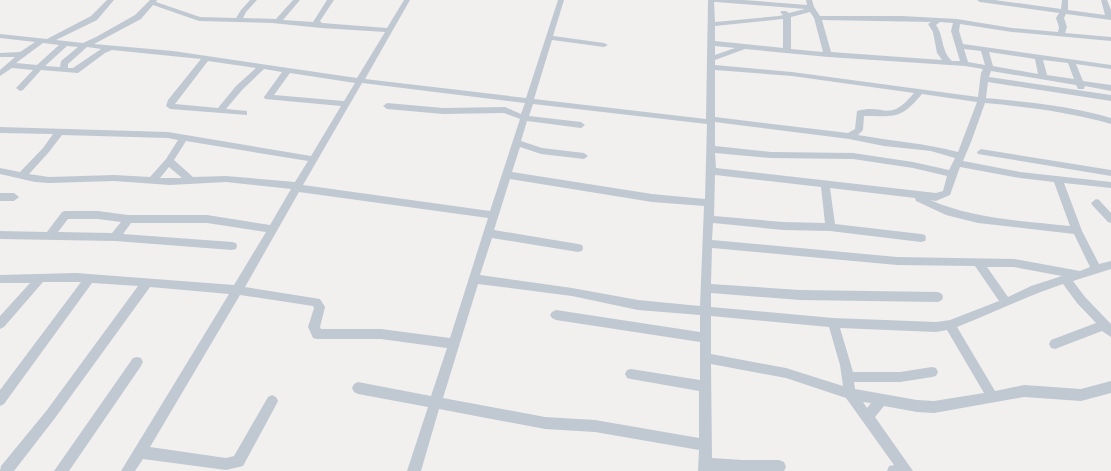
<svg xmlns="http://www.w3.org/2000/svg" width="1111" height="471" font-family="Commissioner,sans-serif">
<style>
.lines{fill:none;stroke-linecap:round;stroke-linejoin:round}
.minor{fill:#c0c9d1;fill-rule:evenodd}
</style>
<rect width="100%" height="100%" fill="#f2efef"/>
<g class="lines">
<!-- minor -->
<path class="minor" d="M107 0H114L97 20 56 40 83 43 96 37 135 15 150 0H157L156 2 200 17 236 18 241 10 250 0H257L246 12 243 18 276 19 293 0H300L283 20 313 22 327 0H334L320 21 322 23 387 28 404 0H410L365 79 526 98 558 0H564L553 36 604 43 608 45 604 47 552 40 534 99 706 119 708 0H744L807 5 806 0H812L814 7 820 16H902L957 19 1012 28 1058 32 1059 27 1056 18 1059 13 980 2 977 0H995L1061 9 1062 0H1068V10L1105 15 1101 0H1107L1111 10V20L1066 14 1064 18 1067 27 1065 33 1111 37V41L1012 32 960 24 959 31 963 44 1111 65V69L1076 64 1083 81 1111 85V91L1085 86 1084 89H1078L1076 85 991 71 989 77 1111 95V101L988 82 986 98C1028 102 1071 106 1111 118V124C1070 112 1028 107 985 103L971 142 963 161 1020 172 1111 182V188L1064 183 1082 231 1099 264 1111 261V269L1073 281 1085 297 1111 324V337L1102 331 1055 349 1051 348 1049 344 1051 340 1096 323 1077 303 1063 284C1027 296 993 313 957 327L995 391 1024 385 1081 389 1111 381V393L1081 401 1024 397 934 413 917 412 884 406 875 417 913 471H887L889 466 894 465 846 398 786 378 711 364 712 458 743 460H779L784 462 786 467 784 471H698L699 450 595 432 545 429 439 409 421 471H407L428 407 358 394 354 392 352 388 354 384 358 382 431 396 447 348 381 339H317L313 338 308 327 314 308 313 306 240 295 150 447 226 458 234 456 268 397 272 395 276 397 278 401 276 405 243 466 226 470 143 459 135 471H121L229 294 150 287 55 418 14 471H0L1 466 47 410 138 286 92 283 4 404 0 406V390L81 282H43L4 327 0 329V316L30 283H0V275L76 273 234 285 266 232 207 223H131L123 234 232 242 236 243 237 246 236 249 232 250 115 241 0 239V231L47 232 62 212 65 211H98L128 215H207L270 225 291 189 226 182 170 185 114 181 49 183 35 182 0 174V168L20 172 43 148 53 134 0 133V127L168 132 311 156 341 106 265 99 264 97 282 72 264 69 242 90 226 109 247 111V115L170 109 166 106 168 100 201 59 112 50 105 53 78 73 41 70 23 90 20 91 16 88 33 70 12 68 0 76V70L15 57H0V53L20 52 35 42 0 38V34L47 39 91 16ZM714 2H716L805 9 789 13 786 11H782L780 12 783 15 779 16 715 22ZM153 5 199 21 272 23 321 28 385 32 357 78 173 51 94 44 141 19ZM810 12 814 18 823 52 791 49V17ZM783 19V48L715 41V26ZM822 20 931 22 928 24 933 32 937 53 942 60 831 52ZM940 22 953 23 951 31 960 61H952C941 51 944 36 936 25ZM43 43 59 45 37 65 16 63ZM67 46 78 47 61 61 60 67 45 66ZM715 46 735 48 715 55ZM87 47 101 49 73 68H68V64ZM745 49 828 57 965 66 983 69 981 73 978 97 792 72 715 65V60ZM964 49 981 51 985 65 968 62ZM989 52 1035 59 1038 74 993 66ZM1043 60 1068 63 1074 79 1047 75ZM208 61 256 68 236 86 218 108 175 104ZM715 70 792 76 914 93C888 124 886 103 857 111L855 129 848 133 715 117ZM290 73 355 83 344 101 274 95ZM362 83 525 103 521 114 505 107 443 108 387 103 383 106 387 109 443 114 504 113 520 119 490 211 303 185ZM922 94 977 102 958 152C925 143 891 141 858 135L863 130 864 116C896 116 900 120 922 94ZM533 104 707 124 705 199 652 194 512 172 520 147 541 154 584 159 588 156 584 153 542 148 521 141 527 121 581 128 585 125 581 122 529 116ZM715 122 849 139 884 146 931 151 955 158 949 170 913 162 853 153 771 152 715 146ZM62 135 168 138 178 140 166 159 150 177 114 175 49 177 29 174 49 152ZM186 141 308 161 295 182 226 176 193 177 174 160ZM715 153 771 158 853 159 913 168 947 176 943 191 936 193 716 168ZM169 167 182 178H160ZM960 167 1020 178 1054 182 1070 226C1023 221 974 219 930 200L936 201 950 195ZM715 175 821 187 825 223 783 222 714 216ZM510 179 652 202 704 206 700 306 638 300 572 288 480 275 492 238 578 252 582 251 583 248 582 245 578 244 494 230ZM830 188 915 198 916 201 946 215 978 223 1074 234 1090 267 1080 271 1014 259 897 257 712 240 713 223 783 230 830 231 921 242 925 241 926 238 925 235 921 234 835 224ZM299 192 488 218 450 338 381 329H321L320 327 325 307 320 299 245 287ZM68 219H98L121 222 112 233 58 232ZM712 248 897 265 975 266 999 301 950 320 936 322 833 318 711 307V293L800 300 938 302 942 300 943 297 942 294 938 292 800 290 711 284ZM987 267H1014L1062 276 1031 286 1008 297ZM478 284 572 296 638 310 700 315V332L556 310 552 312 550 315 552 318 556 320 700 342V380L631 369 627 370 625 374 627 378 631 379 699 391V438L595 420 545 417 443 398ZM711 316 829 327 840 365 843 386 786 368 711 354ZM840 328 936 332 947 330 984 393 934 401 917 400 855 389 854 382H900L932 377 936 376 938 372 936 368 932 367 900 372H853ZM863 402 871 403 867 408Z
M981 149 1111 170V176L978 154 977 152Z
M0 193H14L19 197 14 201H0Z
M1096 199 1099 200 1111 213V223L1108 222 1093 206 1091 203Z
M137 357 141 358 143 362 141 366 69 471H54L133 358Z"/>
</g>
</svg>
